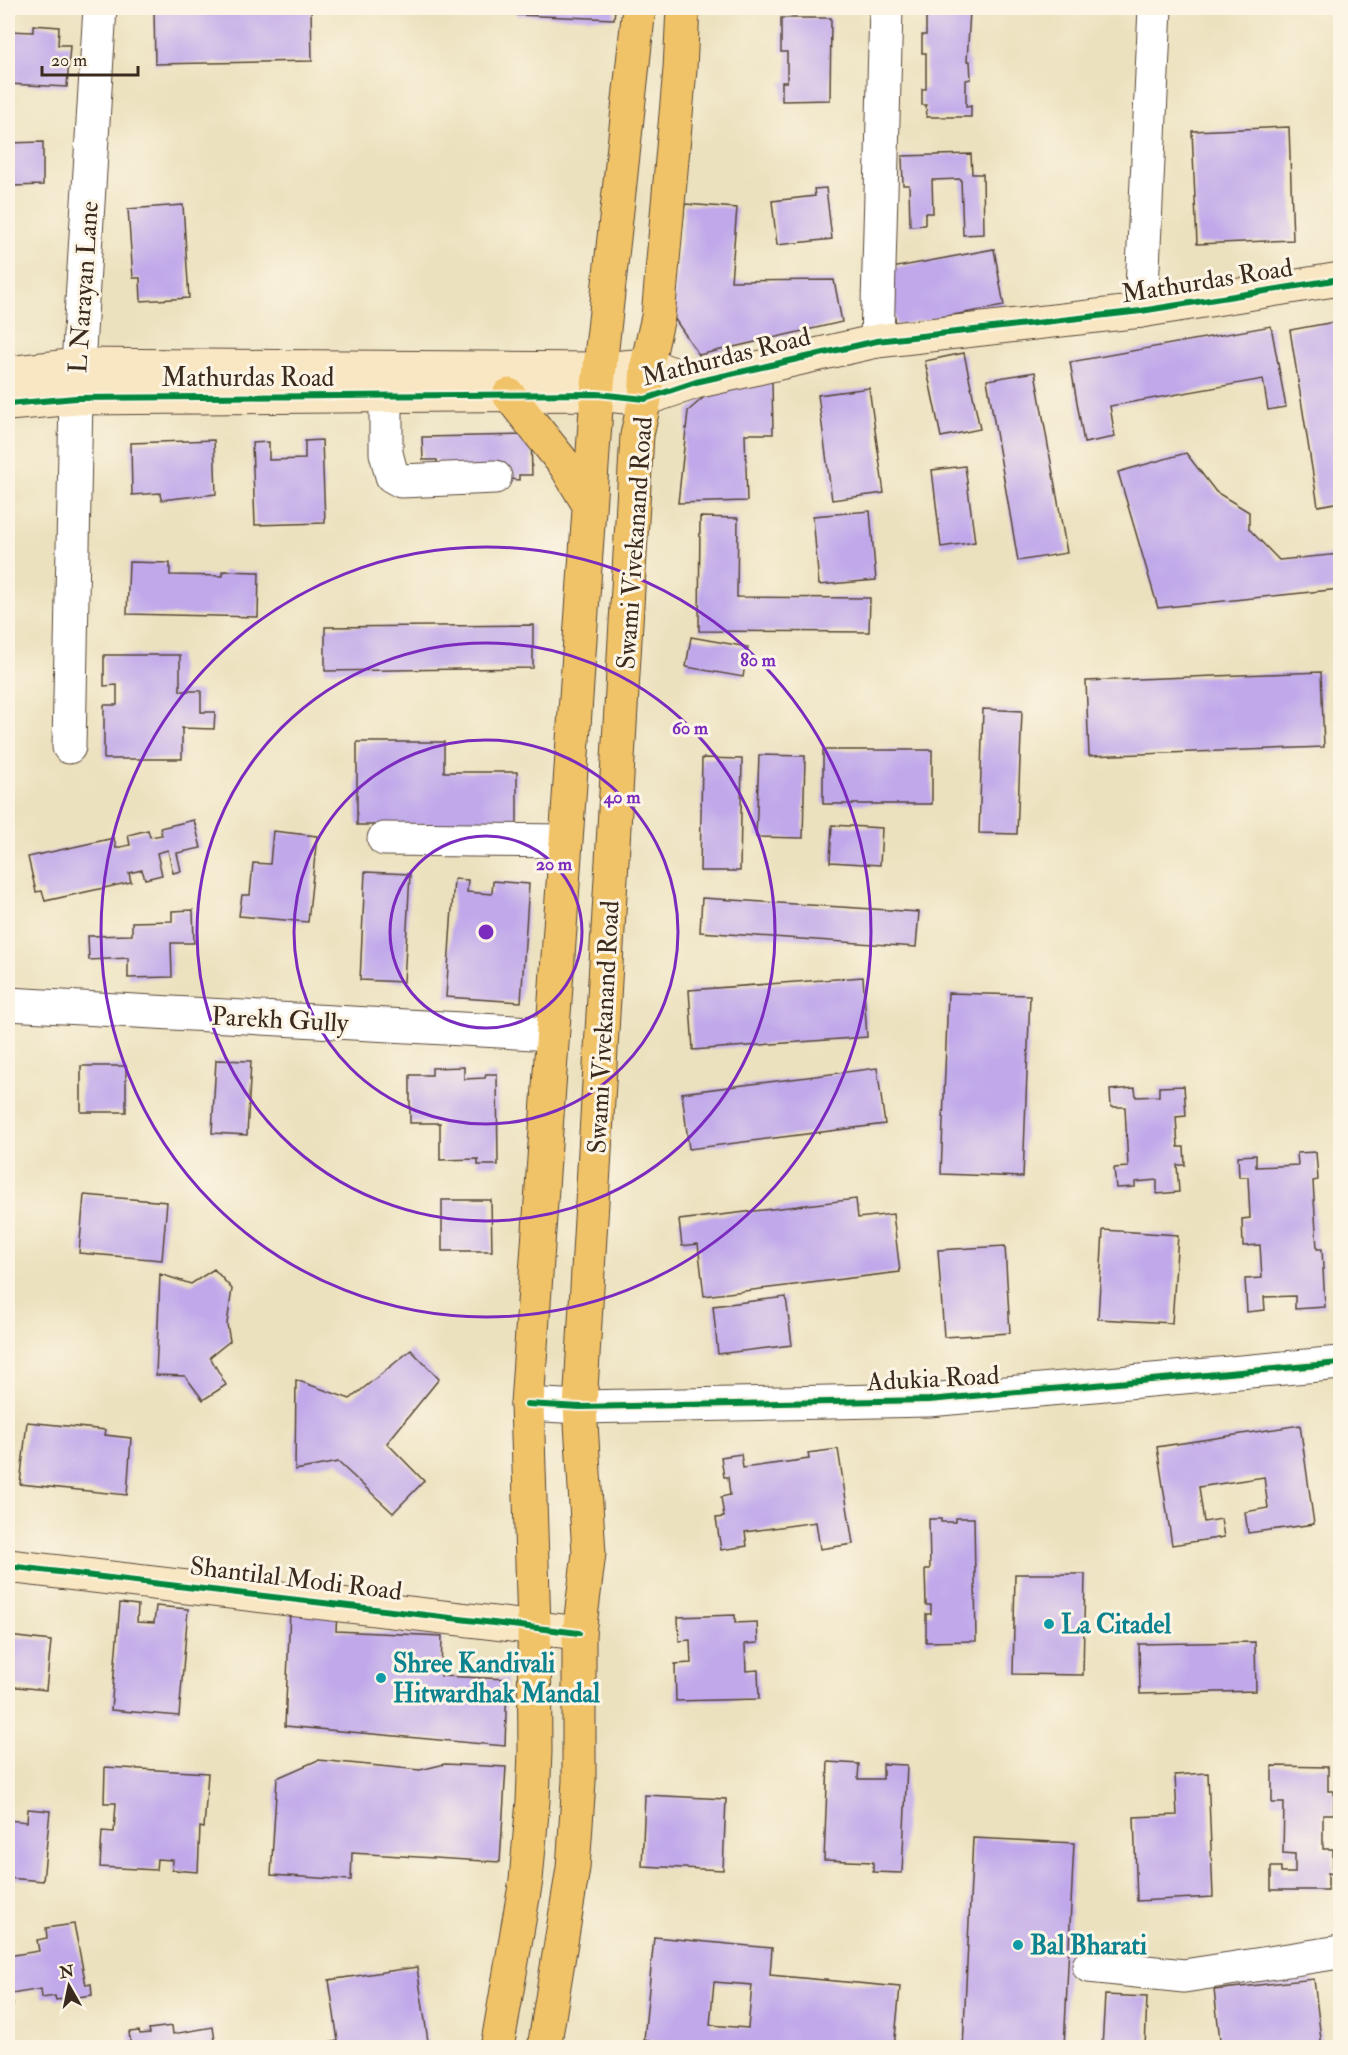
<svg xmlns="http://www.w3.org/2000/svg" width="1348" height="2055" font-family="'IM FELL Double Pica',serif">
<style>
.building{fill:#c0a8ea;fill-rule:evenodd}
.lines{fill:none;stroke-linecap:round;stroke-linejoin:round}
.street-casing{stroke:#564536;stroke-width:35}
.secondary-casing{stroke:#564536;stroke-width:35}
.primary-casing{stroke:#564536;stroke-width:35}
.street{stroke:#fff;stroke-width:33}
.secondary{stroke:#f9e7c3;stroke-width:33}
.primary{stroke:#f1c369;stroke-width:33}
.cycleway-casing{stroke:#fcf5e5;stroke-width:10}
.cycleway{stroke:#00873e;stroke-width:6}
.ring{fill:none;stroke:#7b2cbf;stroke-width:3}
.culture-dot{fill:#0f9aa8;stroke:#fcf5e5;stroke-width:2}
.labels{text-anchor:middle;stroke-width:6;stroke-linejoin:round;paint-order:stroke}
.street-label{font-size:26px;fill:#3b2a1e;stroke:#fcf5e5}
.culture-label{font-size:26px;font-weight:bold;fill:#0d838f;stroke:#fcf5e5;text-anchor:start}
.centre{fill:#7b2cbf;stroke:#fcf5e5;stroke-width:3}
.ring-label{font-size:18px;text-anchor:middle;font-weight:bold;fill:#7b2cbf;stroke:#fcf5e5;stroke-width:6;stroke-linejoin:round;paint-order:stroke}
</style>
<rect width="100%" height="100%" fill="#fcf5e5"/>
<filter id="ink" filterUnits="userSpaceOnUse"><feTurbulence type="fractalNoise" baseFrequency=".0167" numOctaves="2"/><feDisplacementMap in="SourceGraphic" scale="12" xChannelSelector="R" yChannelSelector="G"/><feConvolveMatrix kernelMatrix="1 2 1 2 8 2 1 2 1" color-interpolation-filters="sRGB"/></filter>
<filter id="wash" filterUnits="userSpaceOnUse"><feTurbulence type="fractalNoise" baseFrequency=".008" numOctaves="4" result="noise"/><feDisplacementMap in="SourceGraphic" scale="24" xChannelSelector="R" yChannelSelector="G"/><feGaussianBlur stdDeviation="1.35" result="paint"/><feColorMatrix in="noise" values="0 0 0 0 0 0 0 0 0 0 0 0 0 0 0 0 0 1.4 0 .05"/><feComposite in="paint" operator="in"/></filter>
<g filter="url(#wash)">
<rect width="100%" height="100%" fill="#ece1be"/>
<g id="blocks">
<!-- building -->
<path class="building" d="M311 8 312 61 155 64 154 9Z
M454 8H487L486 12Z
M517 8H615L614 19 517 15Z
M926 11H970L967 61H970L971 79 966 80V107L971 106V117H927L926 105H922V89H926V53H922V35H926Z
M781 18H831L830 100 782 101V82H787V52H781Z
M33 25 59 27 58 45H70L67 87 8 84V31L33 32Z
M1289 127 1293 240 1197 244 1192 131Z
M43 142V185L12 186V192H8V143Z
M971 154 972 174H983L984 234 963 235 961 179 932 180 933 213H925V225L910 226 909 185H903L902 156Z
M826 188 832 239 777 245 772 201 815 196 814 189Z
M685 204 737 208 731 281 834 280 842 322 699 355 672 315Z
M183 205 189 298 141 301 140 278H133L128 209Z
M994 249 1004 306 896 325 886 269Z
M1340 321V502L1318 506 1290 330Z
M1271 326 1286 407 1268 410 1263 379 1110 406 1115 437 1084 443 1070 362Z
M964 353 980 429 941 437 925 361Z
M1035 372 1067 553 1018 561 987 380Z
M772 382 773 434H745L747 501 678 503 688 411 719 384Z
M869 388 884 493 832 500 818 395Z
M531 435 532 475H519V480L437 473V460H423L422 437Z
M214 440 216 494 161 500 160 493 132 495 131 443Z
M322 440 325 523 255 525 252 443 269 442V460L305 459V441Z
M1186 453 1216 492 1249 512V529L1279 560 1340 554V589L1158 608 1118 472Z
M965 466 975 542 941 547 932 470Z
M870 511 876 580 819 585 813 516Z
M700 517 738 518 737 597 870 598 869 632 699 631Z
M129 562 170 563V575L223 576V571L259 572 258 617 127 614Z
M533 625V668L325 671V627Z
M691 637 748 647 743 677 686 667Z
M104 655H180V691H201V712H215L214 729 182 728V759H104V705H117V685L104 686Z
M1321 672 1324 747 1089 756 1086 681Z
M983 709 1022 711 1017 834 979 833Z
M357 742H444V772H517V837L432 825H357Z
M823 750H932V804H823Z
M759 755 805 756 803 838 756 837Z
M702 758 742 759 740 871H700Z
M194 820 201 848 177 853 181 871 173 873 168 850 157 853 162 875 145 879 142 870 129 873 131 882 45 901 42 891 36 892 28 857 114 838 116 848 130 845 128 835 148 830 150 837 162 835 160 828Z
M832 825 882 828 880 865 830 862Z
M273 831 317 836 308 922 239 916 242 895H250L253 863 270 864Z
M365 872 410 874 404 982 360 980Z
M454 879 468 880 467 892 492 894 493 881 529 884 521 1002 446 997Z
M702 898 919 912 916 947 700 932Z
M193 910 194 943H171L172 977 128 978V958L89 960 88 936 132 935V922L172 921V911Z
M863 977 867 1037 693 1050 689 990Z
M948 993 1030 995 1023 1177 941 1174Z
M216 1060 251 1061 247 1135 212 1133Z
M81 1066H126V1112H81Z
M464 1067V1079L485 1078 486 1074H497L498 1165H478V1159L440 1160V1123H410V1075H432V1068Z
M877 1068 885 1124 689 1149 682 1093Z
M1184 1086 1186 1116 1176 1117 1178 1147H1184L1185 1165H1177L1179 1192 1157 1194V1180L1135 1182V1187L1116 1188 1114 1168 1128 1167 1125 1107H1111L1110 1090 1135 1088 1136 1097 1159 1096V1087Z
M1316 1152 1318 1180 1313 1181 1317 1249H1322L1325 1307 1295 1309V1296L1264 1297 1265 1310 1247 1312 1245 1279 1262 1278 1260 1245 1243 1246 1242 1219 1250 1218 1248 1177H1239L1238 1156 1256 1155V1167L1298 1165 1297 1153Z
M84 1195 167 1202 162 1260 79 1253Z
M856 1199 858 1218 893 1214 900 1272 704 1296 698 1244 682 1246 679 1220Z
M442 1200H491L492 1251H442Z
M1103 1230 1178 1235 1172 1323 1098 1319Z
M1005 1246 1010 1333 944 1337 938 1250Z
M214 1269 232 1289 227 1324 230 1341 210 1357 226 1385 203 1400 185 1376 156 1375 160 1274 191 1284Z
M786 1297 792 1345 718 1354 713 1306Z
M411 1350 439 1379 387 1443 424 1481 393 1513 338 1462 295 1470 296 1380 350 1399Z
M27 1422 106 1430 105 1435 131 1438 127 1495 20 1484Z
M1300 1425 1314 1524 1248 1533 1245 1512 1268 1508 1264 1477 1199 1487 1204 1522 1221 1519 1224 1537 1172 1545 1157 1447Z
M838 1449 853 1544 820 1549 816 1522 745 1532 747 1546 721 1550 716 1518 724 1517 721 1497 730 1495 728 1477H724L721 1457 741 1454 743 1468 809 1459 808 1453Z
M956 1518H974L976 1641 926 1642V1614H931V1605H926L925 1569H930L929 1519H941V1522H956Z
M1015 1574H1085L1083 1675 1013 1674Z
M120 1603 138 1605 137 1622 154 1623 156 1606 188 1609 179 1716 111 1710Z
M290 1610 337 1612 336 1631 442 1636 441 1676 507 1679 505 1746 285 1726Z
M735 1615V1623L757 1622 758 1643 745 1644 746 1671 758 1670 759 1699 676 1701 675 1664 691 1663 690 1640 679 1641 678 1617Z
M8 1636 51 1641 46 1690 8 1686Z
M1255 1642 1256 1691 1140 1694 1139 1644Z
M318 1760 420 1770 445 1764 506 1767 500 1862 352 1853 351 1880 271 1875 277 1778Z
M828 1762 859 1764 858 1779H883V1764L907 1765 902 1873 873 1872V1862L824 1860Z
M1272 1766 1328 1767V1791H1334V1814H1323V1849H1333V1874L1328 1873V1890H1271V1867H1281V1873H1295V1854L1283 1853 1284 1803H1272Z
M105 1767 208 1773 204 1828 200 1827 198 1872 172 1870 173 1860 157 1859 156 1870 100 1867 102 1831 114 1832 116 1803H104Z
M1208 1773 1213 1897 1137 1901 1134 1817 1177 1815 1175 1775Z
M645 1795 726 1799 723 1870 642 1866Z
M28 1809 50 1811 43 1881 8 1878V1820L27 1822Z
M973 1838 1074 1843 1064 2048H963Z
M74 1924 86 1985 91 1984 92 1995 56 2000 55 1996 42 1998 41 1989 11 1994 13 2005 8 2006V1956L39 1951 37 1940 47 1938 46 1928Z
M654 1937 772 1948 770 1975 900 1987 894 2048H724L644 2040ZM714 1982 752 1985 748 2028 710 2025Z
M417 1967 429 2048H302L338 2041 329 1980Z
M1314 1979 1322 2048H1221L1214 1990Z
M1105 1995 1147 1997 1145 2048H1102Z
M172 2026 173 2034 213 2027 216 2048H131L129 2032 139 2031 140 2034 150 2033 149 2029Z"/>
</g>
</g>
<g filter="url(#ink)">
<use href="#blocks" fill-opacity="0" stroke="#564536" stroke-width="1.5"/>
<g class="lines">
<!-- street casing -->
<g class="street-casing">
<path id="street" d="M1141 311 1155 8
M877 341 886 8
M386 396V453L392 476 401 481 495 477
M69 747 76 398 100 8
M384 839 565 841
M8 1004 552 1034
M527 1404 580 1407 929 1400 1340 1363
M1089 1966 1184 1976 1340 1952"/>
</g>
<!-- secondary casing -->
<g class="secondary-casing">
<path id="secondary" d="M8 373 78 365 599 369 647 365 674 374
M8 404 76 398 597 394 645 399 696 382 877 341 1141 311 1340 279
M8 1566 579 1633"/>
</g>
<!-- primary casing -->
<g class="primary-casing">
<path id="primary" d="M509 395 565 465 589 505
M497 2048 526 1880 533 1801 535 1751 534 1626 527 1404 597 394 639 8
M544 2048 573 1868 579 1781V1633L589 1553 580 1407 637 435 645 399 647 365 658 317 680 69 683 8"/>
</g>
<!-- street -->
<use href="#street" class="street"/>
<!-- secondary -->
<use href="#secondary" class="secondary"/>
<!-- primary -->
<use href="#primary" class="primary"/>
<!-- cycleway casing -->
<g class="cycleway-casing">
<path id="cycleway" d="M8 404 76 398 597 394 645 399 696 382 877 341 1141 311 1340 279
M527 1404 580 1407 929 1400 1340 1363
M8 1566 579 1633"/>
</g>
<!-- cycleway -->
<use href="#cycleway" class="cycleway"/>
</g>
</g>
<!-- distance rings -->
<g class="ring">
<circle cx="486" cy="932" r="96"/>
<circle cx="486" cy="932" r="192"/>
<circle cx="486" cy="932" r="289"/>
<circle cx="486" cy="932" r="385"/>
</g>
<!-- markers -->
<g class="culture-dot">
<circle cx="1049" cy="1624" r="6"/>
<circle cx="381" cy="1678" r="6"/>
<circle cx="1018" cy="1945" r="6"/>
</g>
<g class="labels">
<!-- street labels -->
<g class="street-label">
<text transform="translate(1207 280) rotate(-9)" y="9">Mathurdas Road</text>
<text transform="translate(83 287) rotate(-86)" y="9">L Narayan Lane</text>
<text transform="translate(726 356) rotate(-14)" y="9">Mathurdas Road</text>
<text x="248" y="386">Mathurdas Road</text>
<text transform="translate(634 543) rotate(-86)" y="9">Swami Vivekanand Road</text>
<text transform="translate(280 1019) rotate(3)" y="9">Parekh Gully</text>
<text transform="translate(603 1027) rotate(-87)" y="9">Swami Vivekanand Road</text>
<text transform="translate(933 1378) rotate(-3)" y="9">Adukia Road</text>
<text transform="translate(296 1578) rotate(7)" y="9">Shantilal Modi Road</text>
</g>
<!-- culture labels -->
<g class="culture-label">
<text x="1061" y="1633">La Citadel</text>
<text x="393" y="1672">Shree Kandivali<tspan x="393" dy="30">Hitwardhak Mandal</tspan></text>
<text x="1030" y="1954">Bal Bharati</text>
</g>
</g>
<circle cx="486" cy="932" r="9" class="centre"/>
<g class="ring-label">
<text x="758" y="666">80 m</text>
<text x="690" y="734">60 m</text>
<text x="622" y="803">40 m</text>
<text x="554" y="870">20 m</text>
</g>
<!-- margin -->
<rect width="1348" height="2055" fill="none" stroke="#fcf5e5" stroke-width="30"/>
<!-- north arrow -->
<g transform="translate(69 1986) rotate(351)" stroke="#fcf5e5" stroke-width="4.5" paint-order="stroke">
<path d="M0-4.5L10 22L0 15L-10 22Z" fill="#3b2a1e"/>
<text y="-9" font-size="16" font-weight="bold" text-anchor="middle" fill="#3b2a1e">N</text>
</g>
<!-- scale -->
<path d="M42 66v9h96v-9" fill="none" stroke="#3b2a1e" stroke-width="3"/>
<text x="51" y="66" font-size="18" fill="#3b2a1e" stroke="#fcf5e5" stroke-width="4.5" paint-order="stroke">20 m</text>
</svg>
